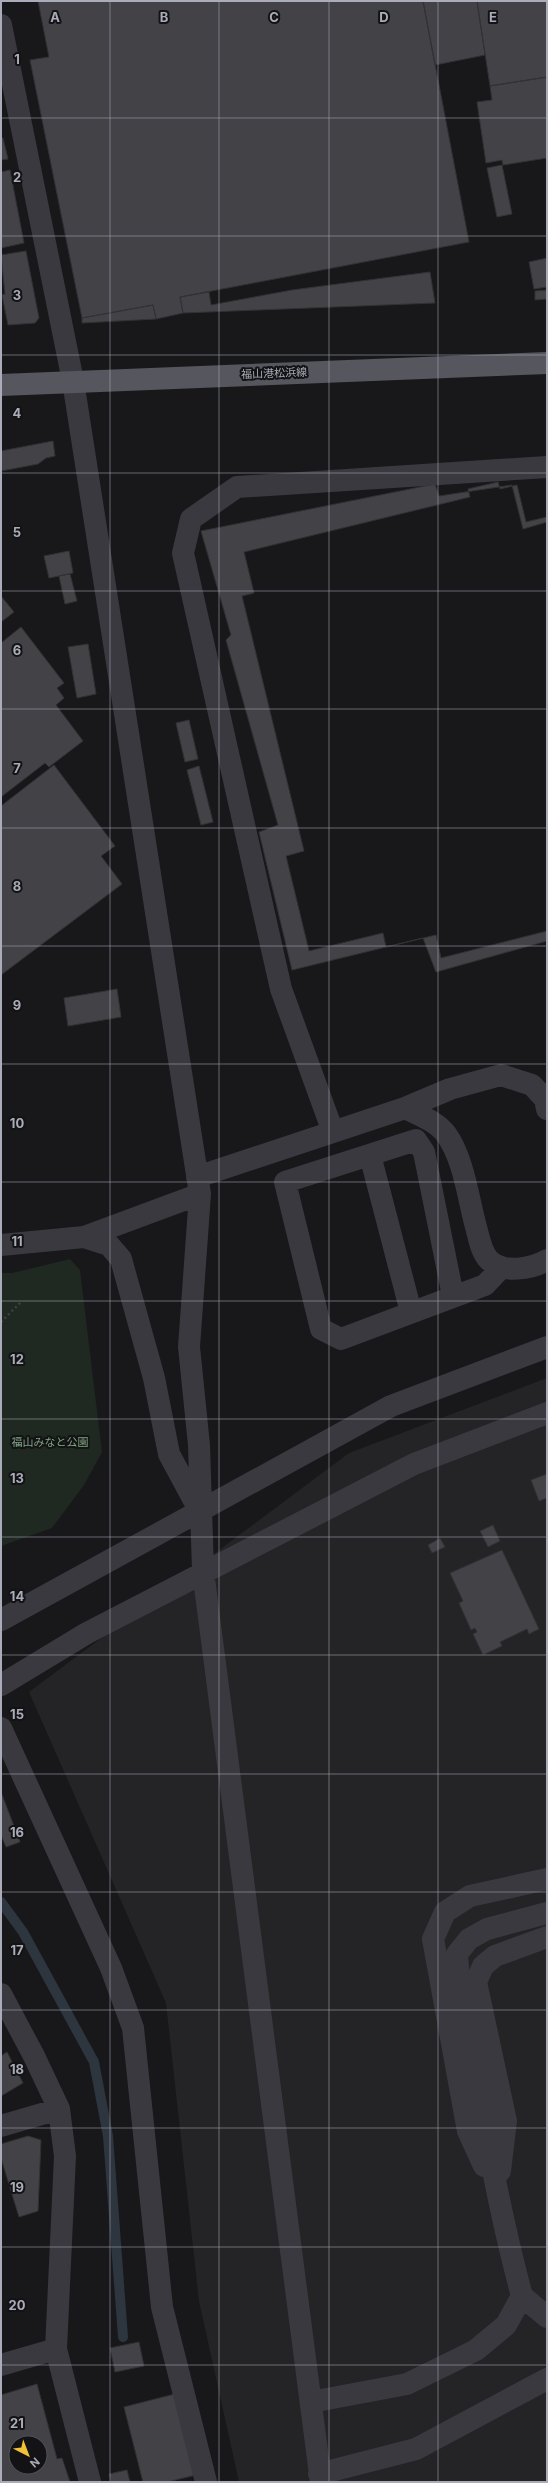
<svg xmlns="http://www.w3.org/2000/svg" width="548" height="2483" font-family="Inter,'Noto Sans JP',sans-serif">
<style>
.built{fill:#242427}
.green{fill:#1f2821}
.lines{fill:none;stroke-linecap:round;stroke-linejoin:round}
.stream{stroke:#2d353e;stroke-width:10}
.building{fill:#424247;stroke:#323236;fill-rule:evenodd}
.path{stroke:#3f4046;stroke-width:2.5;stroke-dasharray:2 3;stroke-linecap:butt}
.minor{stroke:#39393f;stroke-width:22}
.major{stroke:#55565e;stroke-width:22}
.grid{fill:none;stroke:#aaadb9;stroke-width:1;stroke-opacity:0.55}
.labels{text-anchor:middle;stroke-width:4;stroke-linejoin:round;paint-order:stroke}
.street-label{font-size:11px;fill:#aaadb9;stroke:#131315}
.park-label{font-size:11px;fill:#81a486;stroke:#131315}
.grid-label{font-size:13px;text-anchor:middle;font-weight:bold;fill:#aaadb9;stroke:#131315;stroke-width:4;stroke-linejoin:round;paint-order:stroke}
</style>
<rect width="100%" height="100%" fill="#18181a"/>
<!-- built -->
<path class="built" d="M547 1378V2482H239L199 2301 166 2003 29 1692 349 1453Z"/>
<!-- green -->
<path class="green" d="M70 1259 80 1270 102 1452 84 1485 52 1528 1 1546V1273H12Z"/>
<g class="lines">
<!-- stream -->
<path class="stream" d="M1 1902 23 1932 94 2062 108 2136 123 2337"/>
</g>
<!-- building -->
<path class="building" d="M38 1H423L469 242 180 297 183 313 156 319 153 305 82 318 30 60 49 57Z
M423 1H477L485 55 435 65Z
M477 1H547V77L490 86Z
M547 77V158L503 165 502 160 486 163 477 102 492 100 490 86Z
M1 138H3L8 159 1 160Z
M502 165 512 214 497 217 487 168Z
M10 170 24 243 1 248V172Z
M26 251 39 318 35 323 8 325 2 295 5 294 1 255Z
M547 258V287L534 289 529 262Z
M430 272 435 303 183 313 180 297 209 292 211 305 292 290Z
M547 290V299L535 300V291Z
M153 305 156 319 82 323V318Z
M53 441 55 456 46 458 38 464 1 471V451Z
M498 482 500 489 517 485 526 522 547 517V931L441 958 436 935 386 947 383 933 309 951 286 856 304 851 242 596 254 593 244 552 470 497 468 489Z
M435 484 439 496 512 485 523 529 547 522V941L436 972 423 938 292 970 259 832 278 825 226 640 231 635 201 531Z
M69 551 73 573 49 578 44 556Z
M70 574 77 601 65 604 59 576Z
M1 596 14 612 1 622Z
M21 627 64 683 57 688 64 698 56 705 83 741 49 767 45 763 1 797V643Z
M88 644 96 694 77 698 68 647Z
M189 720 198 759 185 762 176 723Z
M54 765 115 846 101 856 122 884 1 975V806Z
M199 766 213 822 201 825 187 770Z
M117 989 121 1017 68 1026 64 998Z
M547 1474V1498L539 1501 531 1480Z
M493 1525 500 1541 488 1547 480 1531Z
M440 1538 445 1547 432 1553 428 1545Z
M502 1550 539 1629 529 1634 527 1629 500 1642 502 1646 483 1655 473 1634 477 1632 475 1628 471 1630 459 1603 463 1601 450 1573Z
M1 1792 20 1842 6 1847 1 1835Z
M7 2052 23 2083 1 2096V2056Z
M28 2136 41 2140 38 2211 19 2217 1 2158V2144Z
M139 2342 144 2366 115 2372 110 2348Z
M37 2384 57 2459 62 2458 70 2482H1V2395ZM16 2443H40V2467H16Z
M175 2394 196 2475 167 2482H143L124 2407Z
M127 2470 130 2482H111L109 2474Z"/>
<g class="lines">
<!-- path -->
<path class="path" d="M1 1322 22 1301"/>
<!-- minor -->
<path class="minor" d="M1 25 73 381 200 1194 189 1347 199 1445 203 1571 321 2482
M405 1108C419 1115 436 1121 446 1134 464 1159 468 1198 476 1227 479 1238 481 1252 489 1260 503 1274 532 1269 547 1260
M333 1132 281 989 183 553 191 519 237 487 547 467
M370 1155 411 1312
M197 1177 405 1108 450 1089 501 1075 532 1085 545 1099 547 1109
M84 1237 200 1194
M1 1245 84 1237 109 1245 121 1259 154 1378 169 1454 198 1508
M453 1296 424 1152 416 1140 285 1182 321 1329 341 1339 485 1285 502 1267
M1 1620 391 1406 547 1347
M1 1685 87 1633 414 1464 547 1413
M1 1728 111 1968 133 2028 162 2307 206 2482
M1 1994 34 2056 59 2109 65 2156 56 2349 90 2482
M1 2126 59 2109
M484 2166 468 2131 433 1939 445 1912 470 1896 547 1879
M500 2171 506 2121 476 1982 483 1966 495 1956 547 1937
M522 2296 547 2317
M1 2365 56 2349
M311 2402 407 2384 476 2350 506 2325 522 2296C494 2193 478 2087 459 1982L457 1954 469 1939 487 1929 547 1913
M319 2474 416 2449 547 2379"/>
<!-- major -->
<path class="major" d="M1 385 547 363"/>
</g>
<!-- grid -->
<path class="grid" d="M110 1V2482M219 1V2482M329 1V2482M438 1V2482M1 118H547M1 236H547M1 355H547M1 473H547M1 591H547M1 709H547M1 828H547M1 946H547M1 1064H547M1 1182H547M1 1301H547M1 1419H547M1 1537H547M1 1655H547M1 1774H547M1 1892H547M1 2010H547M1 2128H547M1 2247H547M1 2365H547"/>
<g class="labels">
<!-- street labels -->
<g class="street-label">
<text transform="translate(274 373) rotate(-2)" y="4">福山港松浜線</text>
</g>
<!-- park labels -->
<g class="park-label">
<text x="50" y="1446">福山みなと公園</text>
</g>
</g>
<g class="grid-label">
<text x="55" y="22">A</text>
<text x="164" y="22">B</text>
<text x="274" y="22">C</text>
<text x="384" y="22">D</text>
<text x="493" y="22">E</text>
<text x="17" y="64">1</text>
<text x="17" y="182">2</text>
<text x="17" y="300">3</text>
<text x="17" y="418">4</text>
<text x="17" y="537">5</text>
<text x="17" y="655">6</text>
<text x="17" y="773">7</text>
<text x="17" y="891">8</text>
<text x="17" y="1010">9</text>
<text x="17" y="1128">10</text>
<text x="17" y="1246">11</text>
<text x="17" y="1364">12</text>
<text x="17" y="1483">13</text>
<text x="17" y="1601">14</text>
<text x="17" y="1719">15</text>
<text x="17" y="1837">16</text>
<text x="17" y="1955">17</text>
<text x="17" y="2074">18</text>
<text x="17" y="2192">19</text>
<text x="17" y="2310">20</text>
<text x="17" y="2428">21</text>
</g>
<!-- border -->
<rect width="548" height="2483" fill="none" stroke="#aaadb9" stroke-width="4"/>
<!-- north arrow -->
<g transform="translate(28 2455) rotate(138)"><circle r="19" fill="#131315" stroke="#4f5157"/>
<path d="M0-3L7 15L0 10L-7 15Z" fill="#f1c239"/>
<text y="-6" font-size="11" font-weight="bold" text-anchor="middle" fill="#aaadb9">N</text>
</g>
</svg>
